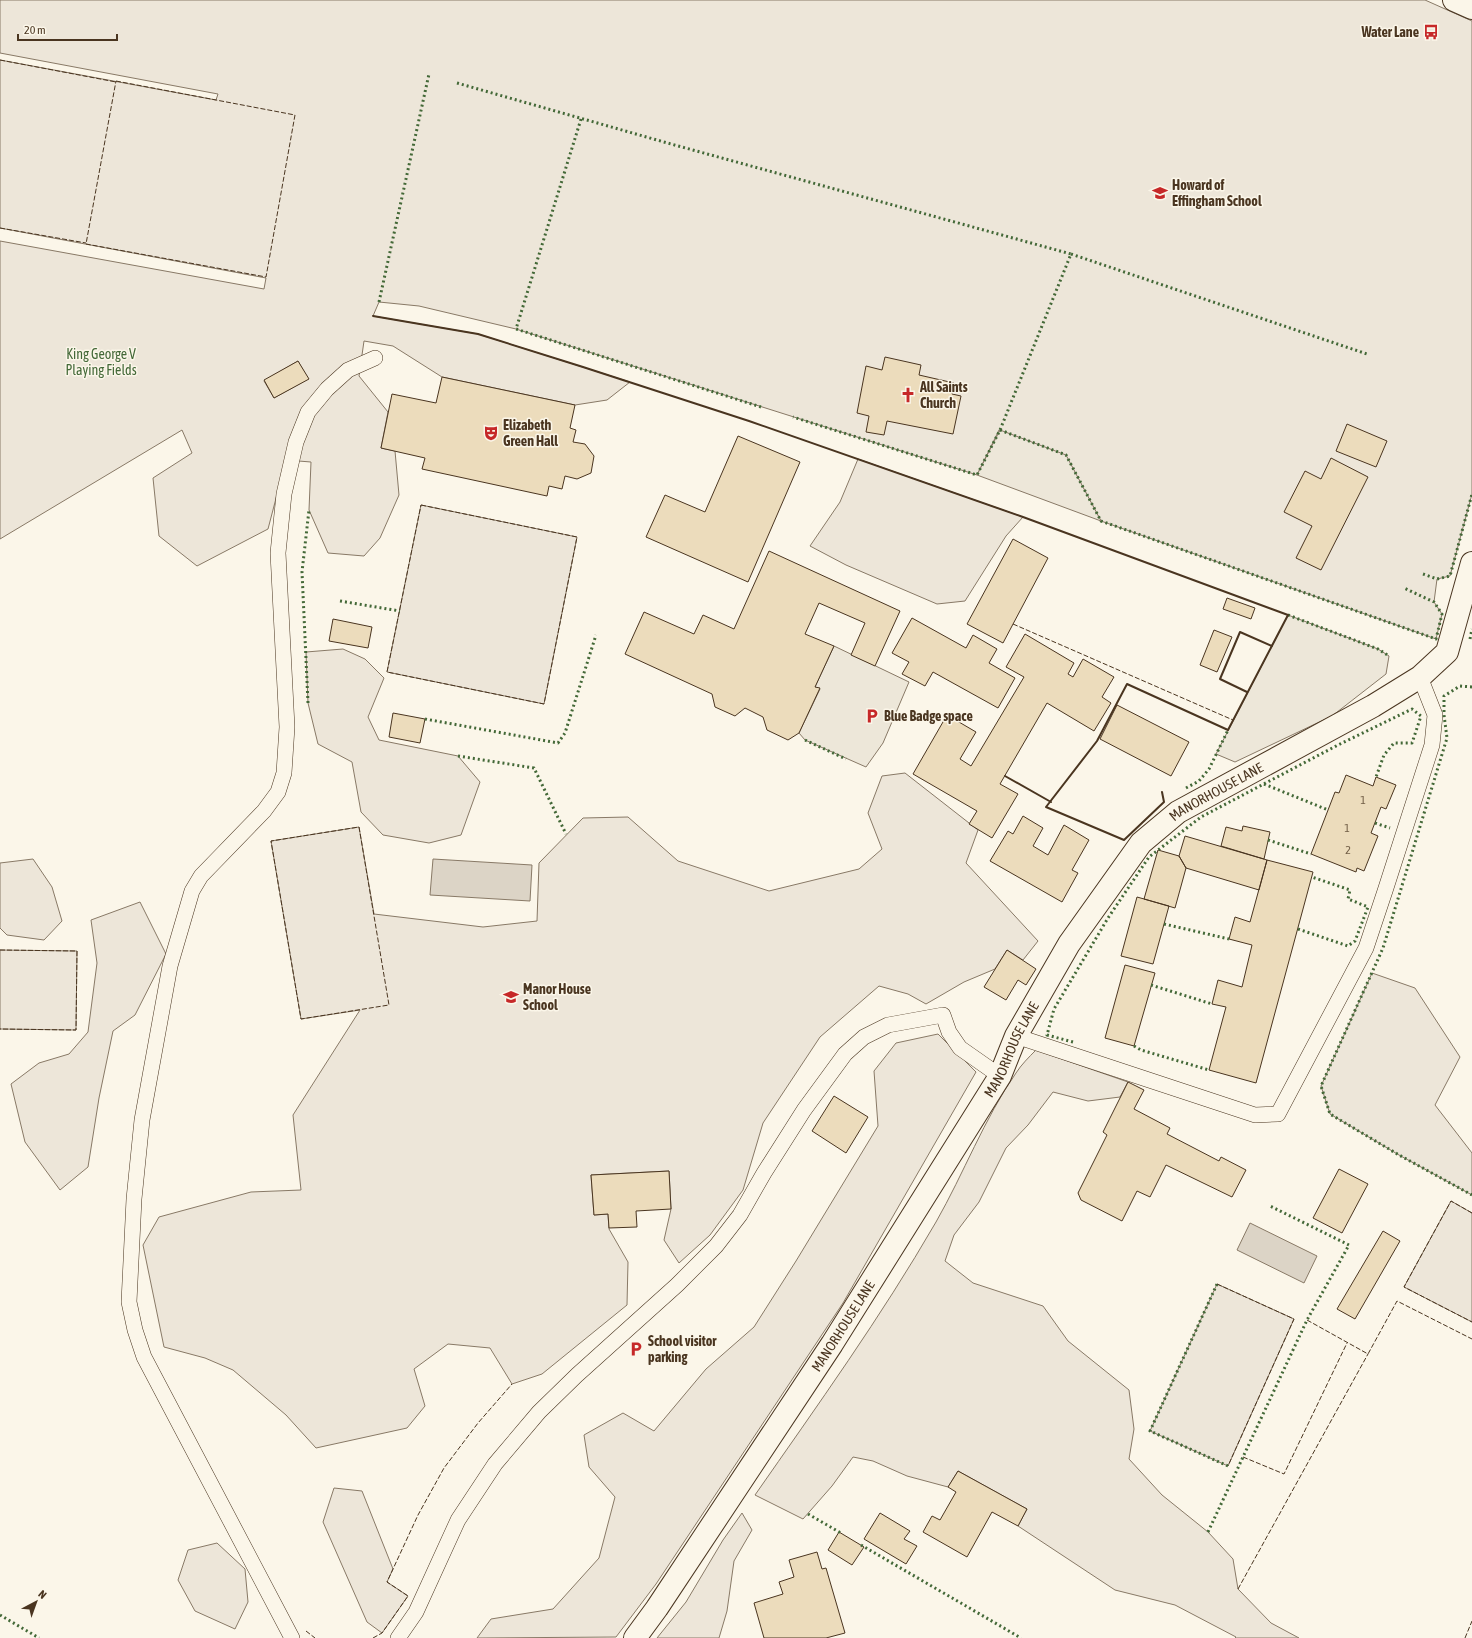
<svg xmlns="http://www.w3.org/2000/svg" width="1472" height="1638" font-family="'Asap Condensed',sans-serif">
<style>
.green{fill:#ede6d9;stroke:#887966;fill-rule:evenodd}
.parking{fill:#ede7d9;stroke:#887966}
.water{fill:#dcd4c6;stroke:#887966}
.building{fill:#ecdcbc;stroke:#4a3520}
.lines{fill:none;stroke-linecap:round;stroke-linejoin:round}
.lane-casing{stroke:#4a3520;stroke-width:16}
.street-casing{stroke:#4a3520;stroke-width:24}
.secondary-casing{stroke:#4a3520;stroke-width:24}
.lane{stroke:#fbf6e9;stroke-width:15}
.street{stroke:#fbf6e9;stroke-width:22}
.secondary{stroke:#fbf6e9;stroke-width:22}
.hedge{stroke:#436837;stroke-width:3;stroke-dasharray:2 3;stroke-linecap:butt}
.fence{stroke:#4a3520;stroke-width:1;stroke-dasharray:5 2;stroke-linecap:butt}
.wall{stroke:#4a3520;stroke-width:2}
.labels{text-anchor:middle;stroke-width:3;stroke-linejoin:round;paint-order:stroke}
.number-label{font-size:12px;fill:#725f47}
.poi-label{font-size:14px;font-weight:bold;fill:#4a3520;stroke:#fbf6e9;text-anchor:start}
.park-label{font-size:14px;fill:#436837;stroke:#fbf6e9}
.street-label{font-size:14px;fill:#4a3520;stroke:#fbf6e9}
</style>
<rect width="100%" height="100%" fill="#fbf6e9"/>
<!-- green -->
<path class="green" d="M0 0H1425L1472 21V494L1450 576 1437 579 1434 602 1442 614 1436 639 1101 521 1066 456 999 430 977 475 516 329 419 306 379 302 373 316 478 334 630 382 607 400 575 405 442 377 393 346 364 341 359 376 388 412 381 448 395 451 399 495 380 538 364 556 328 553 309 510 311 462 286 460 268 529 197 566 159 536 153 478 192 453 182 430 0 539V241L264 289 266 278 0 228V60L216 100 218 94 0 53ZM298 361 308 379 274 398 264 381Z
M858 459 1023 517 1006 536 965 601 937 604 846 565 810 546 840 502Z
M421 505 577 537 544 704 387 672Z
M343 649 365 659 384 678 368 717 379 740 458 756 480 782 461 835 429 843 383 835 361 812 352 762 318 744 308 703 306 652Z
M905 773 978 830 966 863 1038 941 1023 960 1007 950 995 969 964 982 926 1004 908 994 879 986 820 1037 763 1123 743 1190 710 1235 679 1263 664 1240 671 1209 669 1171 591 1175 594 1215 608 1214 609 1229 628 1262 627 1305 542 1374 512 1384 490 1348 448 1344 414 1369 425 1406 407 1428 316 1448 286 1415 233 1370 205 1358 164 1347 143 1245 159 1217 251 1192 301 1190 293 1115 360 1010 301 1019 271 841 359 827 374 914 483 927 537 921 539 863 583 818 628 817 678 861 769 891 859 869 882 849 868 813 882 776Z
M33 859 52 887 62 921 44 940 7 935 0 928V863Z
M140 902 166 954 135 1015 113 1031 99 1098 88 1167 60 1190 25 1142 11 1084 39 1063 69 1054 88 1032 97 963 91 920Z
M0 950 77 951 76 1030 0 1029Z
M1372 973 1415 988 1460 1057 1435 1105 1472 1153V1195L1399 1155 1330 1114 1321 1086Z
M938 1034 976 1072 843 1303 656 1584 616 1637 477 1638 491 1619 553 1609 599 1558 615 1497 589 1467 584 1435 623 1413 654 1431 706 1369 754 1327 796 1261 878 1126 874 1071 896 1043Z
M1036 1050 1128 1082 1120 1097 1088 1101 1053 1092 1028 1125 1006 1148 979 1202 954 1235 945 1261 973 1283 1043 1306 1068 1341 1129 1390 1134 1429 1129 1459 1162 1495 1208 1532 1233 1559 1238 1589 1271 1623 1299 1638H1235L1236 1637 1175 1605 1115 1590 1018 1526 1027 1509 958 1471 948 1487 907 1476 873 1461 853 1457 832 1486 803 1519 755 1495C817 1406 881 1317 936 1222 964 1173 984 1119 1016 1073 1021 1065 1029 1057 1036 1050Z
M1451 1201 1472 1213V1322L1404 1287Z
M1217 1284 1294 1319 1228 1466 1150 1431Z
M334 1488 362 1491 393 1569 387 1582 408 1596 382 1633 367 1622 323 1522Z
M742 1513 752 1530 734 1561 727 1611 719 1638H657L686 1602 723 1540Z
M217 1543 245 1569 248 1602 235 1629 195 1611 178 1580 188 1550Z"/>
<!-- parking -->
<path class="parking" d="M1000 430 1066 455 1101 521 977 475Z
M1288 615 1378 649 1389 656 1386 674 1332 716 1235 762 1216 754Z
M834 646 909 682 883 743 866 767 805 740 799 733 820 689 815 687Z"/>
<!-- water -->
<path class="water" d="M433 859 532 865 530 901 430 895Z
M1250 1223 1317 1256 1304 1283 1237 1250Z"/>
<!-- building -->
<path class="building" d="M885 357 921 365 919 375 954 383 952 394 961 396 953 434 887 421 884 435 866 432 869 416 857 413 866 366 882 370Z
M298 361 309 379 274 398 264 380Z
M442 377 575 405 570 428 576 430 573 442 585 444 594 456 591 473 577 479 565 476 562 489 549 486 547 496 422 469 425 458 381 448 392 394 436 403Z
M1347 424 1387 441 1376 467 1336 451Z
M738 436 800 462 748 582 646 537 665 495 705 512Z
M1331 458 1368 477 1321 570 1296 558 1312 526 1284 512 1305 471 1321 479Z
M1013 539 1048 558 1003 643 967 624Z
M769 551 900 611 875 666 851 655 865 623 819 603 805 634 834 646 815 687 820 688 799 733 788 740 767 730 763 717 745 708 735 716 715 707 712 694 625 654 644 612 694 634 703 615 734 629Z
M1227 598 1255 608 1251 619 1223 609Z
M912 618 966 648 973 635 997 649 989 663 1015 678 998 708 933 672 925 686 902 674 909 662 892 653Z
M333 619 372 627 368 648 329 641Z
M1214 630 1232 637 1217 672 1200 665Z
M1025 634 1074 663 1068 674 1073 677 1083 659 1114 677 1102 697 1111 703 1094 731 1047 703 1000 784 1018 794 992 838 969 824 977 811 913 774 947 715 976 732 960 759 971 766 1024 677 1006 667Z
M1117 705 1189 742 1171 776 1100 739Z
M393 713 425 719 420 743 389 737Z
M1346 775 1373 786 1376 777 1396 785 1386 809 1381 807 1371 833 1378 836 1364 871 1357 868 1356 872 1311 854 1335 792 1339 793Z
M1023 816 1043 828 1033 846 1048 855 1064 825 1089 840 1072 870 1078 873 1062 902 990 861 1008 831 1013 834Z
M1243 826 1270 832 1264 859 1221 846 1226 827 1242 831Z
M1185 836 1267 860 1259 890 1186 868 1179 856Z
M1158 850 1179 856 1186 868 1175 908 1144 899Z
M1267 860 1313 872 1256 1083 1209 1070 1226 1007 1212 1004 1218 980 1242 987 1252 945 1229 939 1235 917 1250 922Z
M1137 897 1169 906 1153 964 1121 956Z
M1007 950 1036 969 1026 985 1018 980 1006 1000 984 987Z
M1125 965 1155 973 1134 1046 1105 1038Z
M1128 1082 1144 1090 1134 1109 1170 1128 1167 1134 1219 1161 1221 1157 1246 1170 1232 1197 1166 1165 1150 1197 1137 1191 1122 1221 1081 1200 1078 1193 1107 1135 1103 1132Z
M834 1096 868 1117 846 1153 812 1131Z
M1339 1169 1368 1184 1342 1233 1313 1218Z
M669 1171 671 1209 636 1211 637 1227 609 1228 608 1214 594 1215 591 1175Z
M1383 1231 1400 1241 1355 1319 1337 1309Z
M958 1471 1027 1509 1018 1526 992 1512 967 1557 923 1532 932 1516 940 1520 956 1492 948 1487Z
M880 1513 910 1531 904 1539 917 1546 906 1564 864 1539Z
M839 1532 864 1547 852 1565 828 1550Z
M817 1552 822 1569 826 1568 845 1633 826 1638H764L754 1603 783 1594 779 1582 794 1577 789 1560Z"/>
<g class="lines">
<!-- lane casing -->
<g class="lane-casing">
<path id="lane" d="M1016 1036 1255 1115 1278 1114 1366 948 1385 891 1432 745 1435 715 1420 677
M292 1638 144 1357 135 1330 129 1302 134 1199 142 1120 170 966 192 891 201 876 264 811 278 792 284 773 287 727 278 553 284 494 296 442 308 412 327 389 348 370 375 358
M398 1638 416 1612 458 1520 495 1464 539 1412 577 1375 677 1285 716 1246 740 1215 764 1173 804 1110 845 1054 864 1037 888 1025 943 1015 949 1032 960 1048 1000 1076"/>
</g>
<!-- street casing -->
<g class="street-casing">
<g id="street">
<path id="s1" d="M635 1638 657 1608 832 1344 1000 1076 1016 1036 1069 944 1141 843 1178 812 1373 706 1420 677 1447 652 1472 563"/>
</g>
</g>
<!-- secondary casing -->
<g class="secondary-casing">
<path id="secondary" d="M1454 0 1472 8"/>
</g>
<!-- lane -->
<use href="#lane" class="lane"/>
<!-- street -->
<use href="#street" class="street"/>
<!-- secondary -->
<use href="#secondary" class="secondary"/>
<!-- hedge -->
<path class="hedge" d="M457 83 671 144 1071 254 1000 430 977 475 793 417
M581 119 516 329 761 407
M1071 254 1367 354
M379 302 429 74
M1000 430 1066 455 1101 521 1436 639 1442 614 1434 602 1404 588
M1423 574 1437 579 1450 576 1472 494
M340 601 400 611
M1288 615 1378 649 1389 656
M1470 639 1472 629
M1472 687 1460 686 1444 696V715L1447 738 1383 948 1321 1086 1330 1114 1399 1155 1472 1195
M308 703 302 572 309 510
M425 719 558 743 565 733 596 635
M805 740 846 759
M458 756 534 768 566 834
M1264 784 1328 810
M1186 788 1199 781 1209 769 1228 730
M1375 823 1390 828
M1268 840 1311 854
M1164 924 1229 939
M1298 929 1348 946 1355 941 1368 907 1348 899 1350 890 1312 877
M1151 985 1212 1004
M1073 1042 1047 1035 1054 1009 1108 918 1149 857 1201 817 1338 745 1412 709 1421 716 1412 743H1394L1384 755 1376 777
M1134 1046 1141 1050 1209 1070
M1217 1284 1150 1431 1228 1466
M808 1514 841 1533
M1208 1532 1307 1320 1349 1245 1270 1206
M861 1545 1021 1638
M0 1615 39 1638"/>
<!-- fence -->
<path class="fence" d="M0 60 116 82
M116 81 295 115 266 277 86 244Z
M0 228 86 243
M421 505 577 537 544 704 387 672Z
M1013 624 1233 720
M359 827 389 1005 301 1019 271 841Z
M0 950 77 951 76 1030 0 1029
M1472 1213 1451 1201 1404 1287 1472 1322
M1217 1284 1294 1319 1228 1466
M1307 1320 1368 1354 1397 1301 1472 1339
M1243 1457 1284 1474 1347 1343
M1238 1589 1368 1354
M306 1631 315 1638
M373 1638 382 1633 408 1596 387 1582 418 1515 444 1468 478 1423 512 1384
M1465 1638 1472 1621"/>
<!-- wall -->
<path class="wall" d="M373 316 478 334 583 367 749 421 1023 517 1288 615 1228 730 1127 684 1097 741 1046 807 1124 840 1164 802 1162 792
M1247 692 1220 679 1240 632 1272 646
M1005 776 1051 802"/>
</g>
<!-- icons -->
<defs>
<g id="bus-bare" transform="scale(1.2)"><path d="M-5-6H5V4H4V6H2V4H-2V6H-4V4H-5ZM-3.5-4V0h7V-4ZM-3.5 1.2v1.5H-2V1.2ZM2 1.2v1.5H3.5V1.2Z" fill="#c62828" stroke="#fbf6e9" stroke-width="2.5" paint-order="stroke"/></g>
<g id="school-bare" transform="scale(1.2)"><path d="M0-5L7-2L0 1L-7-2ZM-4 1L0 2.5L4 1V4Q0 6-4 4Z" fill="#c62828" stroke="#fbf6e9" stroke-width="2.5" paint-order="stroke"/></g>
<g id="church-bare" transform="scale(1.2)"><path d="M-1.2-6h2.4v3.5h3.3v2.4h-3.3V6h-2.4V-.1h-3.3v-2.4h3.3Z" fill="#c62828" stroke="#fbf6e9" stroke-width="2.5" paint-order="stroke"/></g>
<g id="theatre-bare" transform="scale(1.2)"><path d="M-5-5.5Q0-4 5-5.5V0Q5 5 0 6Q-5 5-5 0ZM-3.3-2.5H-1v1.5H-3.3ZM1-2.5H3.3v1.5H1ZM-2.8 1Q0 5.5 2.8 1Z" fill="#c62828" stroke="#fbf6e9" stroke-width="2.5" paint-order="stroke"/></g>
<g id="parking-bare" transform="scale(1.2)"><path d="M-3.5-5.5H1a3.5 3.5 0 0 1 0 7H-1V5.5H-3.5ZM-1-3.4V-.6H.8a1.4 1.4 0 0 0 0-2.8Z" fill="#c62828" stroke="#fbf6e9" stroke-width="2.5" paint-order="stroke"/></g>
</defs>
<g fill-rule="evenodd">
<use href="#bus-bare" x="1431" y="32"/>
<use href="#school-bare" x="1160" y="193"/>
<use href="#church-bare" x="908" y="395"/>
<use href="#theatre-bare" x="491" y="433"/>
<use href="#parking-bare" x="872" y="716"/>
<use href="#school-bare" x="511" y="997"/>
<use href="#parking-bare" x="636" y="1349"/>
</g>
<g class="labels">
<!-- number labels -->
<g class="number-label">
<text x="1363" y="804">1</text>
<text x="1347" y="832">1</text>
<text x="1348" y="854">2</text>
</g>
<!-- poi labels -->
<g class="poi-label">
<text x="1419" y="37" text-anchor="end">Water Lane</text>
<text x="1172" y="190">Howard of<tspan x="1172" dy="16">Effingham School</tspan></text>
<text x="920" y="392">All Saints<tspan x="920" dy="16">Church</tspan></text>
<text x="503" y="430">Elizabeth<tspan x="503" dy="16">Green Hall</tspan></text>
<text x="884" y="721">Blue Badge space</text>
<text x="523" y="994">Manor House<tspan x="523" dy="16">School</tspan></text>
<text x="648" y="1346">School visitor<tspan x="648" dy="16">parking</tspan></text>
</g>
<!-- park labels -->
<g class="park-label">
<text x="101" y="359">King George V<tspan x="101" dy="16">Playing Fields</tspan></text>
</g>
<!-- street labels -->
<g class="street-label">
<text dy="5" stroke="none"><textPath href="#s1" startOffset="1035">MANORHOUSE LANE</textPath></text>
<text dy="5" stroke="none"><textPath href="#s1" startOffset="699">MANORHOUSE LANE</textPath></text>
<text dy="5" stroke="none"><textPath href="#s1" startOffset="375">MANORHOUSE LANE</textPath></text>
</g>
</g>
<!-- north arrow -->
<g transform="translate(36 1602) rotate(41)" stroke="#fbf6e9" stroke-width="3" paint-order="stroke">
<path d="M0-3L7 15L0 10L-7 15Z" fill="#4a3520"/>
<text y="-6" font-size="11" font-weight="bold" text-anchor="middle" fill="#4a3520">N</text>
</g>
<!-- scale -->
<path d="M18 34v6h99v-6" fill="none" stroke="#4a3520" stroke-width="2"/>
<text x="24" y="34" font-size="12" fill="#4a3520" stroke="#fbf6e9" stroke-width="3" paint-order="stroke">20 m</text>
</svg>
